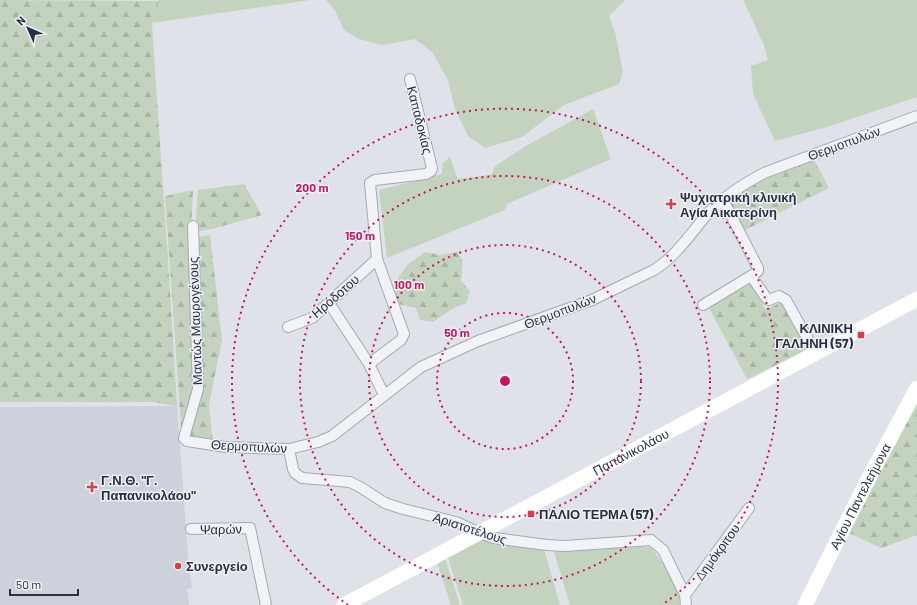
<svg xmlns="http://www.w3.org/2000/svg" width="917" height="605" font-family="Barlow,sans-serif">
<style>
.built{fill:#cdd1db}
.green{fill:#c3d3c0}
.forest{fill:url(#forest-firs)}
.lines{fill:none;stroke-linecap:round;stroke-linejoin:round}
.street-casing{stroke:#a4a9b3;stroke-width:12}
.street{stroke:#f2f3f7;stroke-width:10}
.secondary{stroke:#fff;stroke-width:15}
.ring{fill:none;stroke:#c2185b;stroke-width:2;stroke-dasharray:2 4}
.poi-dot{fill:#d33f4b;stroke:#eff1f6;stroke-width:1.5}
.labels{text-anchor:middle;stroke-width:3;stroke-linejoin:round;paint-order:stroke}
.street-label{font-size:13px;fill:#272f41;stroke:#eff1f6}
.poi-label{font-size:13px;font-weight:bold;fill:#272f41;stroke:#eff1f6;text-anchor:start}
.centre{fill:#c2185b;stroke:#eff1f6;stroke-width:2}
.ring-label{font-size:12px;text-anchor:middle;font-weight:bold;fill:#c2185b;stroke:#eff1f6;stroke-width:3;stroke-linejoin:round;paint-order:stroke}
</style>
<defs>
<pattern id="forest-firs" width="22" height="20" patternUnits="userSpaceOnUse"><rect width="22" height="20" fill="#c3d3c0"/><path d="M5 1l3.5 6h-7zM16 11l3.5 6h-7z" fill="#a8b5a6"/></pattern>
</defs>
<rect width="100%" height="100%" fill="#dfe2e9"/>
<!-- built -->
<path class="built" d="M177 406 189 567 192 588 187 589 189 605H0V407Z"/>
<!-- green -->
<path class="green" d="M158 0H310L152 23Z
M326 0H625L609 16 615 32 623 72 619 84 564 105 522 137 485 148 468 136 455 109 448 80 432 52 415 39 382 45 359 39 344 30 335 10Z
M743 0H917V97L827 127 775 141 753 94 751 66 768 60 764 45Z
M593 109 611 159 507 204 505 210 387 258 379 190 442 174 443 163 450 157 458 179 490 175 493 172 494 167 524 147Z
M484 538 544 549 560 605H463L448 558Z
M638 547H651C663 564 680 583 680 605H570L554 552Z
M445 558 460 605H451L437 562Z"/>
<!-- forest -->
<path class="forest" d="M0 0 159 1 152 23C160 151 170 278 177 406L153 402H0Z
M812 156 829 188 743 231 729 201 763 178Z
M244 184 262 215 212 229 195 232 198 190Z
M193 190 191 231 195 388 183 427H181L165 196Z
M210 235 222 340 209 405 213 443 187 437 201 390 195 237Z
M425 252 440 255 457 252 463 260 461 281 470 291 466 303 452 309 433 322 420 320 416 308 398 304 394 285 407 265Z
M751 284 766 310 783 301 810 349 747 379 708 306Z
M917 403V535L881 548 849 533Z"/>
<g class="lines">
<!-- street casing -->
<g class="street-casing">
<path id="street" d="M193 226 198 389 184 438 187 441 226 447 289 449 318 442 332 436 421 367 478 341 592 300 654 270C678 255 692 231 711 210 726 195 745 183 764 173L917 116
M751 276 767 299 769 300 779 296 786 300 816 354
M329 303 369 364 384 395
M703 305 751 276 758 271V268L723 200
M288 327 312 318 377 259
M369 364 401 340 404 334 377 259 370 183 375 180 426 174 431 171 432 168 410 79
M289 449 293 469 295 473 302 478 350 482 360 487 385 503 403 509 456 522 480 533 494 538 547 545 565 546 651 540 663 550 685 595 686 605
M191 529 250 528 266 605
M685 595 749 508"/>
</g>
<!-- street -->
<use href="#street" class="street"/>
<!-- secondary -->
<g class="secondary">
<path id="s1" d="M344 605 917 299"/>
<path id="s2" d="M805 605 865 485 917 388"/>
</g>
</g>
<!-- distance rings -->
<g class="ring">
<circle cx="505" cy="381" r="68"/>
<circle cx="505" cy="381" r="136"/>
<circle cx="505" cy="381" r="205"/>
<path d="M348 605A273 273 0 1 1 662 605"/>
</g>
<!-- markers -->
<g class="poi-dot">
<path d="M669 198h4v4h4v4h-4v4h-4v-4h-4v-4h4z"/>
<rect x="857" y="331" width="8" height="8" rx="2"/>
<path d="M90 481h4v4h4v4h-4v4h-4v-4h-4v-4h4z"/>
<rect x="527" y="510" width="8" height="8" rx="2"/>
<circle cx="178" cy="566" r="4"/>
</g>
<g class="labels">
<!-- street labels -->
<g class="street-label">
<text transform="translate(420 120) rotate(76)" y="5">Καπαδοκίας</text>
<text transform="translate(844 143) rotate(-20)" y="5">Θερμοπυλών</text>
<text transform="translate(335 296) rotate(-41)" y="5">Ηρόδοτου</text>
<text transform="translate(560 311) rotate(-21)" y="5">Θερμοπυλών</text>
<text transform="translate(195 321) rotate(-92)" y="5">Μαντώς Μαυρογένους</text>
<text transform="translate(249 446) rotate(3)" y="5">Θερμοπυλών</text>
<text dy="5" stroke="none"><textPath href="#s1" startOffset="325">Παπανικολάου</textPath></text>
<text dy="5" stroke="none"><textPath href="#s2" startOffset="122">Αγίου Παντελεήμονα</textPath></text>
<text transform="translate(470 528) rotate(18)" y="5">Αριστοτέλους</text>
<text transform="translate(221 529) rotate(-1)" y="5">Ψαρών</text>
<text transform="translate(717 552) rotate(-54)" y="5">Δημόκριτου</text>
</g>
<!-- poi labels -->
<g class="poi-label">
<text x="680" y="202">Ψυχιατρική κλινική<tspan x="680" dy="15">Αγία Αικατερίνη</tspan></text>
<text x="853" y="333" text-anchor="end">ΚΛΙΝΙΚΗ<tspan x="853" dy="15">ΓΑΛΗΝΗ (57)</tspan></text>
<text x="101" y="485">Γ.Ν.Θ. "Γ.<tspan x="101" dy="15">Παπανικολάου"</tspan></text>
<text x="539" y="519">ΠΑΛΙΟ ΤΕΡΜΑ (57)</text>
<text x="186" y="571">Συνεργείο</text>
</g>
</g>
<circle cx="505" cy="381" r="6" class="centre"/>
<g class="ring-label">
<text x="312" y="192">200 m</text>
<text x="360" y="240">150 m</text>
<text x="409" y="289">100 m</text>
<text x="457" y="337">50 m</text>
</g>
<!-- north arrow -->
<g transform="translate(28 28) rotate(315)" stroke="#eff1f6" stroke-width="3" paint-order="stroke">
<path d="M0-3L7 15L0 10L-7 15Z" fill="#272f41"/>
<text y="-6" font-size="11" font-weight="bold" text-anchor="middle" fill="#272f41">N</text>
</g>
<!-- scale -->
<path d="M10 589v6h68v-6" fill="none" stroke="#272f41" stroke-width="2"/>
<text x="16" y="589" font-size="12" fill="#272f41" stroke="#eff1f6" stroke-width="3" paint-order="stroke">50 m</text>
</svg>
